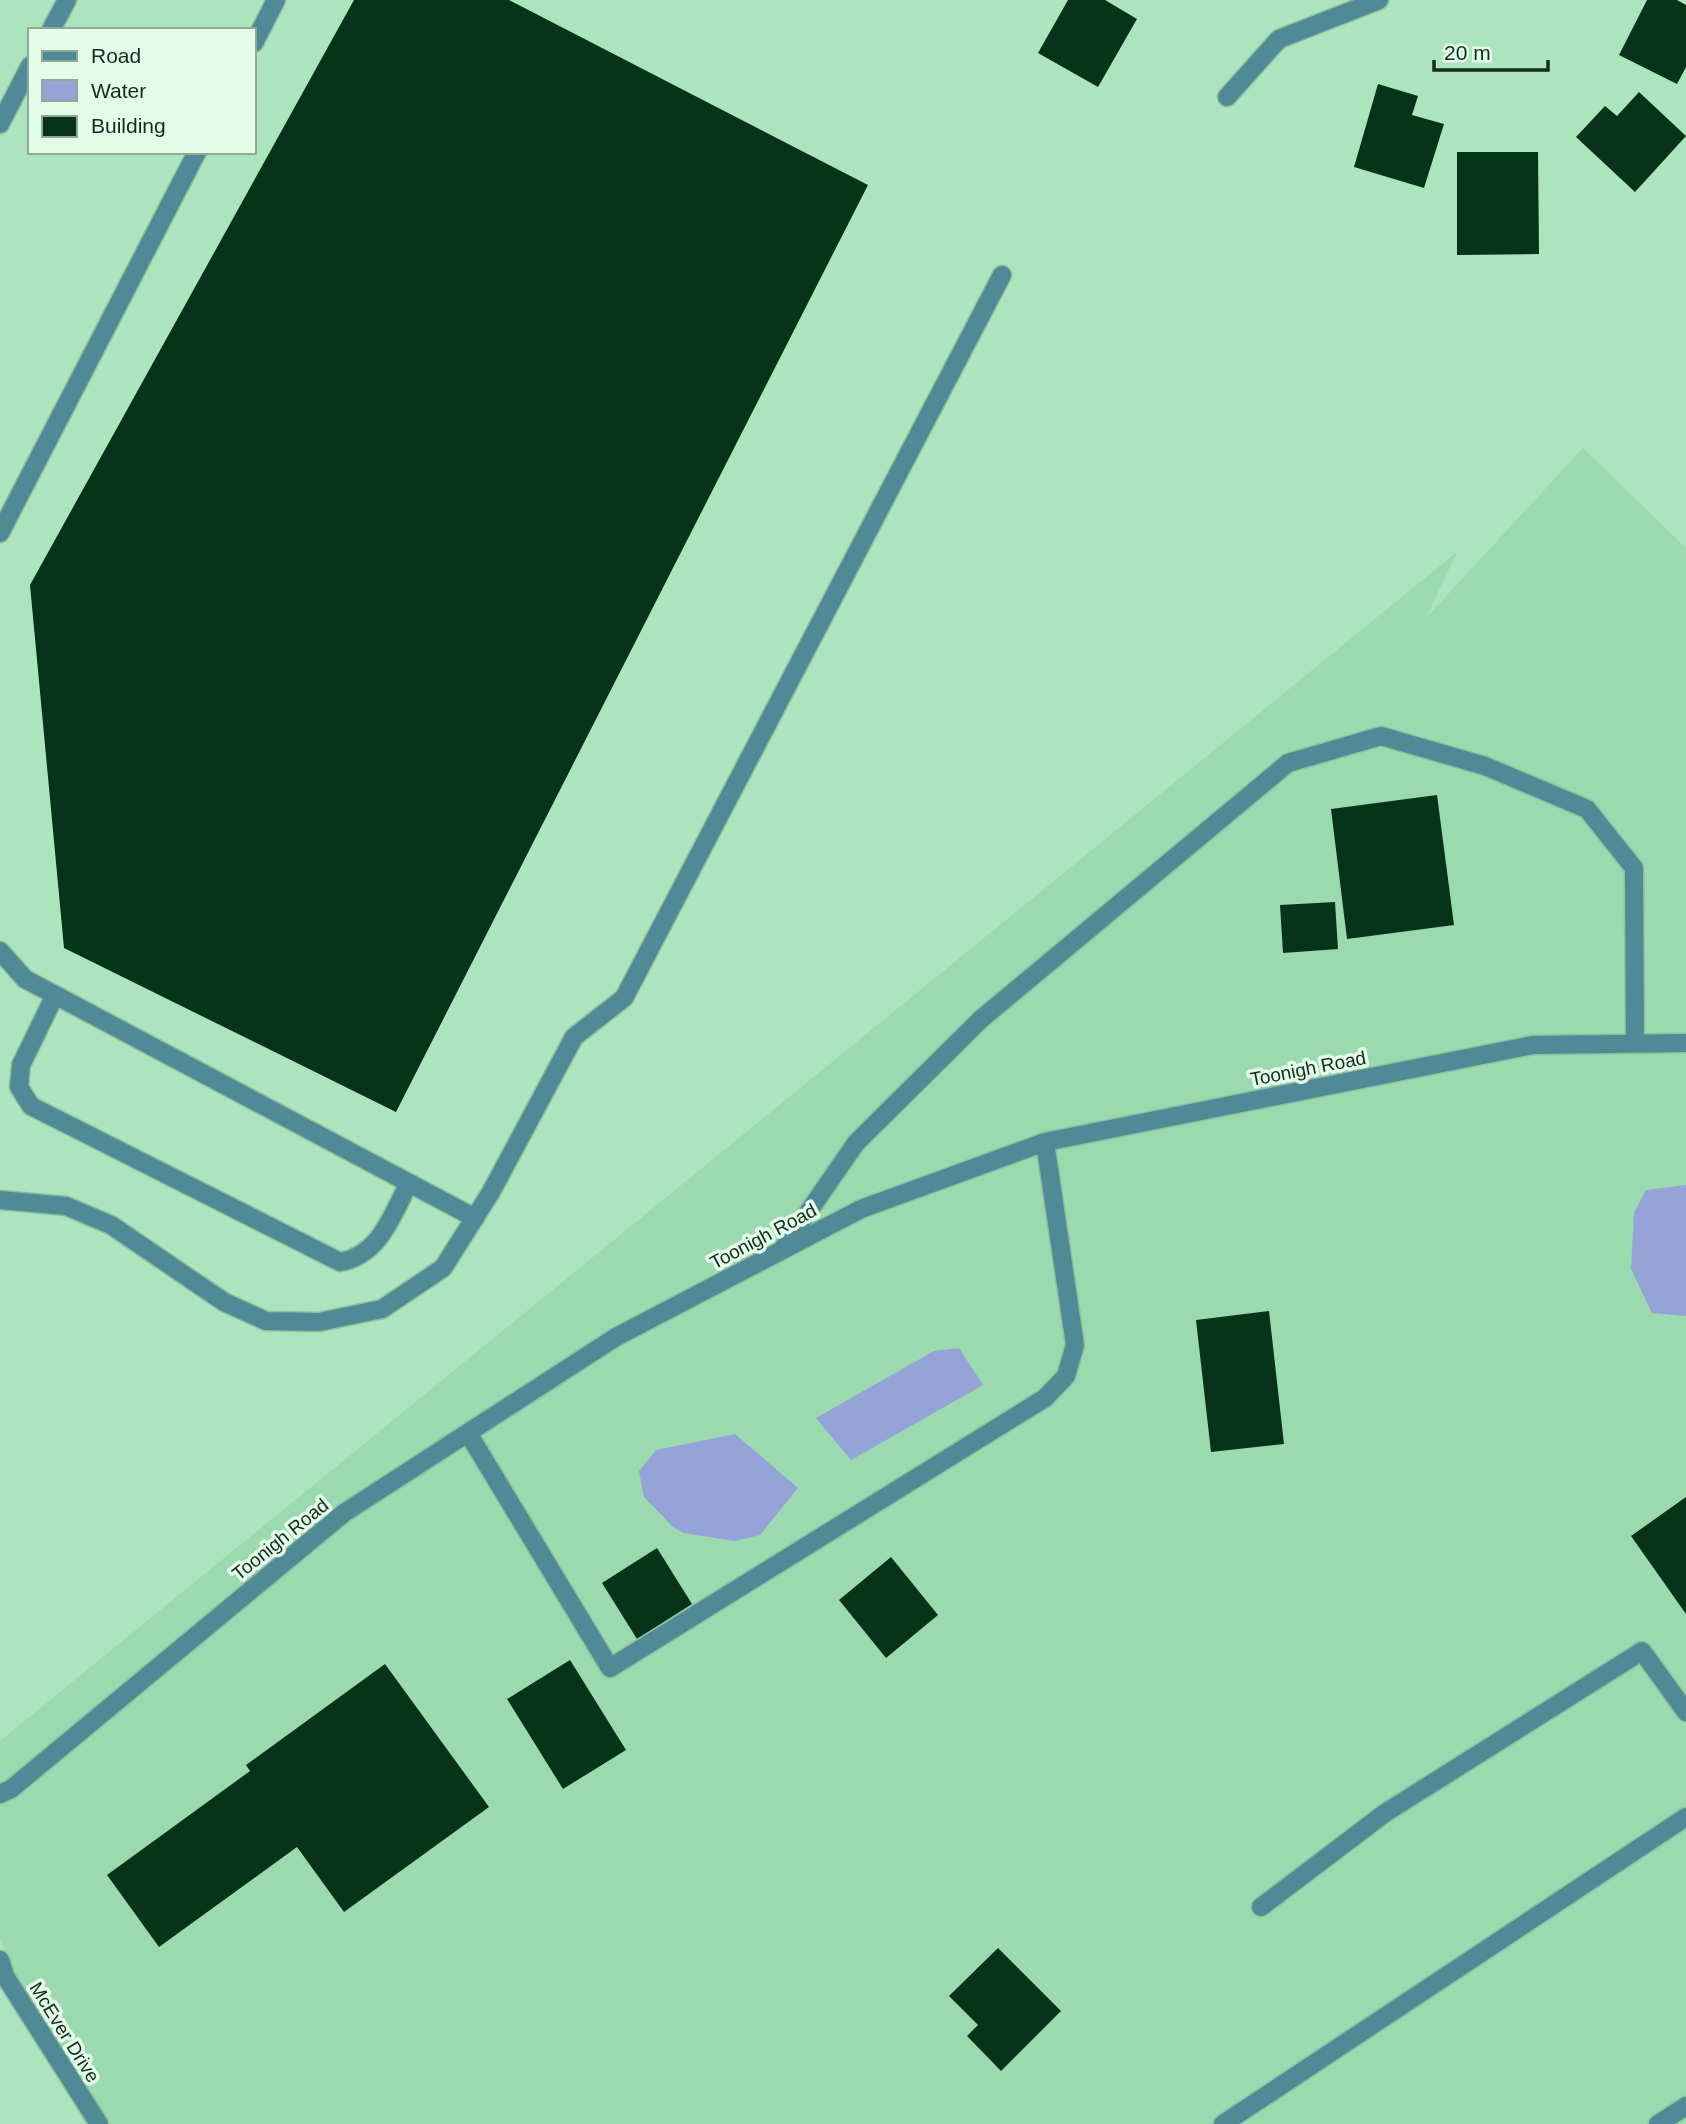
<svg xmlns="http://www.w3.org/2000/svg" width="1686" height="2124" font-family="Helvetica,sans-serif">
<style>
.built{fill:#9bd9ae}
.water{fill:#96a3d9}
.building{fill:#07331a}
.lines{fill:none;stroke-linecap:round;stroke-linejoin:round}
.minor-casing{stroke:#8ebf9d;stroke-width:21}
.minor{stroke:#518a97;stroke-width:18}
.labels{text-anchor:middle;stroke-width:7;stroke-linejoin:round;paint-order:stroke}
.street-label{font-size:19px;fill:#162b1d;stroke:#e2fde9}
</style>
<rect width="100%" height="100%" fill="#ace4bd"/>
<!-- built -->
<path class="built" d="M1583 448 1686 548V2124H85L0 1940V1741L1457 552 1426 618Z"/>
<!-- water -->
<path class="water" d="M1686 1185V1316L1652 1313 1631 1269 1634 1213 1646 1190Z
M959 1348 983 1385 851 1460 816 1418 934 1351Z
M735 1434 798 1488 760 1535 735 1541 683 1533 673 1527 644 1497 639 1471 656 1450Z"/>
<!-- building -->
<path class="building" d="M354 0H509L868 185 396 1112 64 948 30 585Z
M1068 0H1105L1137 19 1098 87 1038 53Z
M1647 0H1677L1686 5V67L1677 84 1619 55Z
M1378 84 1418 96 1412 115 1444 124 1424 188 1354 167Z
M1639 92 1686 136 1635 192 1576 137 1605 106 1617 116Z
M1457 152H1538L1539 254 1457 255Z
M1437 795 1454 925 1347 939 1331 809Z
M1335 902 1338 949 1283 953 1280 905Z
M1269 1311 1284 1444 1211 1452 1196 1320Z
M1686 1497V1614L1631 1536Z
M657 1548 692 1604 637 1639 602 1583Z
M891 1557 938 1615 886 1658 839 1600Z
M570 1660 626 1750 563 1789 507 1699Z
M385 1664 489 1807 344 1912 297 1847 159 1947 107 1875 250 1771 246 1765Z
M998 1948 1061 2011 1001 2071 967 2036 978 2025 949 1996Z"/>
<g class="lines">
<!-- minor casing -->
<g class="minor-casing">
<path id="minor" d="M51 30 67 0
M254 43 276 0
M1227 97 1279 39 1379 0
M0 124 30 66
M0 533 197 152
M0 951 25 979 475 1218
M55 995 21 1065 19 1087 31 1106 340 1262C380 1255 392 1215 409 1183
M0 1200 66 1206 111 1225 224 1302 266 1321 319 1322 382 1309 443 1268 491 1192 574 1037 624 998 1002 275
M784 1247 856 1143 980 1020 1288 763 1381 736 1485 766 1587 809 1634 868 1635 1044
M468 1433 610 1668 1045 1398 1066 1376 1075 1345 1045 1142
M0 1794 11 1789 344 1513 616 1337 861 1209 1045 1142 1533 1045 1686 1043
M1261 1907 1385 1813 1642 1651 1686 1712
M0 1960 5 1976 99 2124
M1223 2124 1686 1817
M1658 2124 1686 2106"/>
</g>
<!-- minor -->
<use href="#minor" class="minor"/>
</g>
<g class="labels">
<!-- street labels -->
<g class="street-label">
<text transform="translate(1308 1068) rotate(-11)" y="7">Toonigh Road</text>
<text transform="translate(763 1236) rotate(-28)" y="7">Toonigh Road</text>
<text transform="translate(280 1539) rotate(-39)" y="7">Toonigh Road</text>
<text transform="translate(65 2032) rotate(58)" y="7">McEver Drive</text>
</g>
</g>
<!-- legend -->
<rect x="28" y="28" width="228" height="126" fill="#e2fde9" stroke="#90a997" stroke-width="2"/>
<rect x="42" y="51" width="35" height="10" fill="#518a97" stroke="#90a997" stroke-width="2"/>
<text x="91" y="63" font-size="21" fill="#162b1d">Road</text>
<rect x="42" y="80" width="35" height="21" fill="#96a3d9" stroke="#90a997" stroke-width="2"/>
<text x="91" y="98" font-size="21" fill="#162b1d">Water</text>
<rect x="42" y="116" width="35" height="21" fill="#07331a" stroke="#90a997" stroke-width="2"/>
<text x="91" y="133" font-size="21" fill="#162b1d">Building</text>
<!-- scale -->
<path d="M1434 60v10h114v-10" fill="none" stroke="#162b1d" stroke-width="3.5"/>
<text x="1444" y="60" font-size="21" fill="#162b1d" stroke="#e2fde9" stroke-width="5" paint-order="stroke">20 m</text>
</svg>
